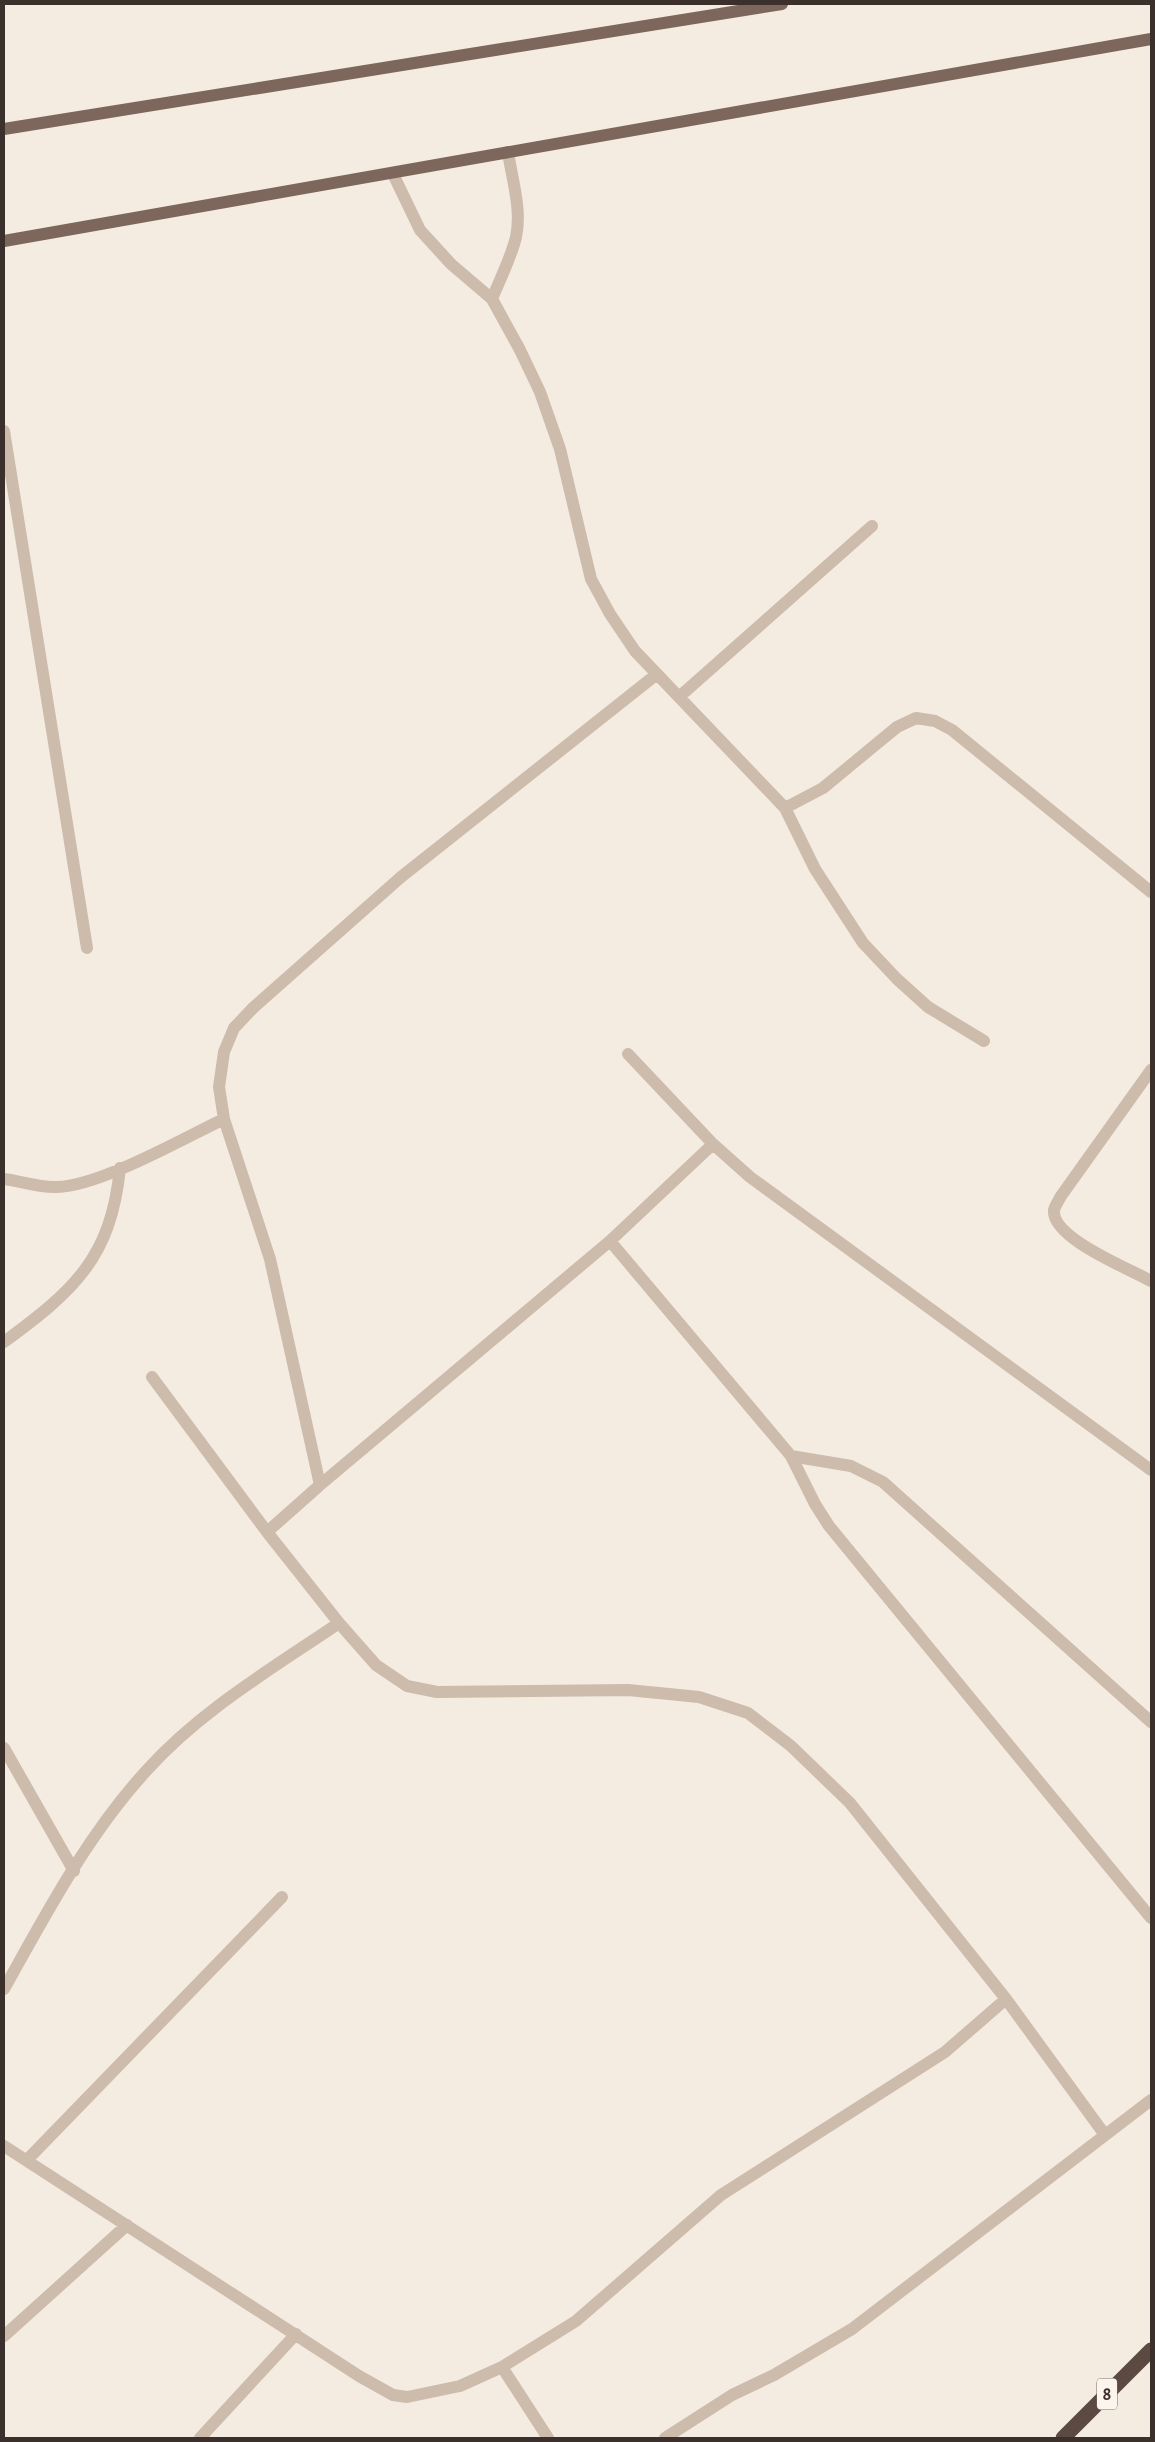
<svg xmlns="http://www.w3.org/2000/svg" width="1155" height="2442" font-family="'Alegreya Sans',sans-serif">
<style>
.lines{fill:none;stroke-linecap:round;stroke-linejoin:round}
.minor{stroke:#cdbbac;stroke-width:12}
.major{stroke:#7d675c;stroke-width:12}
.highway{stroke:#5c4a42;stroke-width:15}
.labels{text-anchor:middle;stroke-width:4.5;stroke-linejoin:round;paint-order:stroke}
.shield{fill:#fbf5ee;stroke:#756b66;stroke-width:1}
.shield-label{font-size:18px;font-weight:bold;fill:#3b302b}
</style>
<rect width="100%" height="100%" fill="#f4ebe1"/>
<g class="lines">
<!-- minor -->
<path class="minor" d="M393 174 420 230 451 264 492 299 520 350 540 392 560 449 591 579 610 614 635 651 785 808 815 869 863 943 897 979 928 1007 984 1041
M492 299C500 279 511 258 516 237 522 210 512 179 508 152
M4 431 87 948
M679 697 872 526
M785 808 823 788 897 727 916 718 935 721 952 730 1151 892
M628 1054 713 1144 750 1177 1151 1470
M1151 1070 1061 1196C1059 1200 1055 1206 1054 1210 1051 1238 1130 1269 1151 1281
M4 1179C21 1181 39 1188 57 1187 100 1186 182 1139 224 1119
M610 1241 791 1456 815 1504 829 1526 1151 1918
M4 1342C73 1291 111 1259 120 1168
M152 1377 267 1532 339 1623 376 1665 407 1686 437 1692 628 1690 699 1697 748 1713 791 1746 850 1803 1006 1999 1105 2135
M791 1456 851 1466 883 1482 1151 1722
M320 1485 270 1259 224 1119 219 1087 224 1052 234 1028 253 1008 401 877 657 674
M267 1532 320 1485 610 1241 713 1144
M4 1748 74 1871
M4 1989C46 1914 88 1834 147 1770 201 1710 273 1668 339 1623
M4 2146 359 2376 393 2395 407 2397 460 2386 502 2367 576 2321 721 2195 945 2052 1006 1999
M27 2160 282 1897
M4 2336 127 2225
M502 2367 548 2438
M200 2438 296 2334
M665 2438 732 2395 774 2375 852 2329 1151 2100"/>
<!-- major -->
<path class="major" d="M4 129 782 4
M4 241 1151 39"/>
<!-- highway -->
<path class="highway" d="M1063 2438 1151 2350"/>
</g>
<g class="labels">
<!-- shield labels -->
<rect class="shield" x="1097" y="2378.5" width="20" height="31" rx="4"/>
<g class="shield-label">
<text x="1107" y="2400">8</text>
</g>
</g>
<!-- border -->
<rect width="1155" height="2442" fill="none" stroke="#3b302b" stroke-width="10"/>
</svg>
